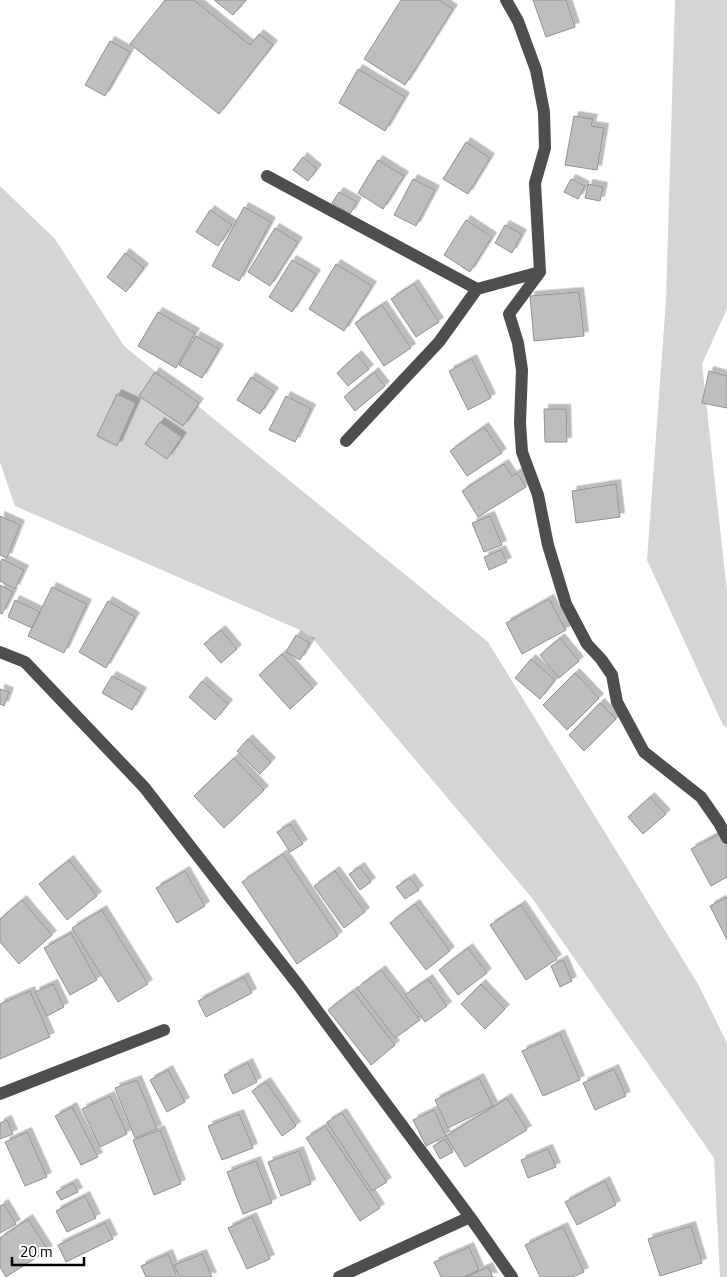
<svg xmlns="http://www.w3.org/2000/svg" width="727" height="1277" font-family="'Titillium Web',sans-serif">
<style>
.green{fill:#d5d5d5}
.building{fill:#bebebe;stroke:#929292;filter:url(#shadow)}
.lines{fill:none;stroke-linecap:round;stroke-linejoin:round}
.minor{stroke:#4e4e4e;stroke-width:12}
</style>
<defs>
<filter id="shadow"><feDropShadow dx="4.5" dy="-4.5" stdDeviation="0" flood-color="#0004"/></filter>
</defs>
<rect width="100%" height="100%" fill="#fff"/>
<!-- green -->
<path class="green" d="M675 0H727V309L702 364 727 592V728L723 725 647 560 666 300Z
M0 186 55 239 124 346 488 642 698 984 727 1043V1277H720L714 1158 532 898 309 634 15 506 0 462Z"/>
<!-- building -->
<path class="building" d="M165 0H194L250 45 259 34 273 45 219 114 130 44Z
M214 0H246L233 15Z
M401 0H439L453 9 405 85 364 59Z
M533 0H566L575 27 546 37Z
M110 41 130 52 105 96 85 85Z
M358 69 405 97 385 131 339 103Z
M574 116 593 119 591 126 604 128 597 170 565 165Z
M466 142 490 158 468 194 443 179Z
M303 157 317 169 308 181 293 170Z
M378 160 404 176 383 209 358 193Z
M413 179 435 190 416 226 394 215Z
M571 179 585 186 578 199 564 192Z
M588 184 603 187 600 201 585 198Z
M339 192 357 202 350 214 332 203Z
M244 207 271 222 239 281 212 266Z
M210 210 232 225 218 246 196 232Z
M466 220 492 237 470 272 444 255Z
M505 225 522 234 512 253 495 243Z
M275 228 298 242 270 286 248 272Z
M125 253 144 268 126 292 107 277Z
M292 260 316 274 292 312 269 297Z
M336 264 372 286 344 331 309 309Z
M414 284 439 322 416 337 391 299Z
M579 292 584 336 534 341 530 296Z
M382 305 411 348 384 366 355 323Z
M158 312 195 333 176 368 138 346Z
M196 336 219 349 202 378 179 365Z
M357 355 369 369 348 386 337 373Z
M472 359 491 398 468 410 449 371Z
M709 371 727 376V408L702 403Z
M155 372 199 403 183 426 139 396Z
M374 372 385 386 355 411 344 397Z
M251 377 274 392 260 414 237 400Z
M117 394 136 403 117 446 97 436Z
M286 396 311 409 295 442 269 430Z
M544 409H566L567 442H545Z
M160 422 182 437 167 459 145 444Z
M484 427 502 453 467 476 450 451Z
M504 464 512 476 517 473 526 487 478 517 462 491Z
M616 484 620 517 576 523 572 491Z
M0 516 20 525 7 558 0 555Z
M490 516 502 545 484 552 472 523Z
M501 550 507 562 489 570 484 557Z
M2 559 24 570 15 589 0 581V563Z
M0 585 13 592 2 614 0 613Z
M52 587 87 604 64 653 28 636Z
M549 599 566 630 522 654 506 623Z
M15 600 40 612 32 628 8 617Z
M108 601 135 617 106 668 79 652Z
M221 630 237 649 221 663 204 644Z
M296 635 310 643 300 660 286 652Z
M560 638 579 661 559 678 540 655Z
M282 654 313 688 290 709 259 675Z
M531 659 555 680 540 699 515 678Z
M575 673 599 698 567 730 543 705Z
M112 676 142 692 132 710 102 693Z
M202 681 228 704 215 720 189 697Z
M0 689 9 692 4 706 0 704Z
M600 703 616 719 584 751 569 735Z
M248 739 271 762 260 774 237 751Z
M234 758 264 790 224 828 194 796Z
M650 797 666 814 643 834 628 817Z
M290 824 303 844 290 852 277 832Z
M721 833 727 844V877L711 886 691 849Z
M283 854 338 936 297 964 242 882Z
M69 860 97 896 67 920 39 884Z
M360 867 371 882 360 890 349 874Z
M185 871 205 906 177 923 156 888Z
M335 871 365 912 344 928 314 886Z
M410 878 419 890 405 899 396 887Z
M727 897V940L710 906Z
M22 900 52 935 19 964 0 942V919Z
M415 904 450 951 426 970 390 923Z
M521 905 557 959 526 980 490 925Z
M102 910 148 984 118 1002 72 928Z
M71 933 97 980 70 995 44 948Z
M468 948 487 973 458 995 439 970Z
M563 960 572 981 560 987 551 966Z
M381 970 420 1020 395 1038 357 988Z
M244 977 252 993 206 1017 198 1001Z
M428 979 447 1006 425 1022 405 995Z
M53 984 64 1007 47 1016 35 992Z
M481 984 505 1009 485 1029 461 1004Z
M30 991 50 1037 0 1059V1004Z
M353 991 395 1045 371 1065 328 1010Z
M560 1034 580 1080 543 1096 522 1051Z
M248 1063 257 1082 233 1094 224 1075Z
M614 1069 626 1096 595 1110 583 1083Z
M168 1070 185 1102 167 1112 150 1080Z
M479 1078 493 1106 448 1128 435 1100Z
M137 1080 157 1129 135 1138 115 1088Z
M266 1082 296 1126 282 1136 252 1091Z
M110 1096 127 1134 100 1147 82 1109Z
M507 1098 527 1130 465 1167 446 1136Z
M72 1107 98 1157 81 1165 55 1116Z
M434 1110 446 1136 426 1146 413 1120Z
M342 1113 387 1182 372 1191 327 1122Z
M239 1114 253 1148 222 1160 208 1126Z
M7 1120 13 1134 0 1139V1123Z
M325 1126 380 1208 360 1221 306 1138Z
M160 1130 181 1184 154 1195 133 1140Z
M27 1132 47 1177 25 1186 5 1142Z
M445 1139 453 1152 440 1159 433 1146Z
M548 1149 556 1167 528 1178 521 1160Z
M299 1151 311 1184 281 1196 268 1162Z
M256 1161 272 1203 243 1214 227 1172Z
M605 1181 616 1205 577 1225 565 1202Z
M73 1183 78 1192 61 1200 56 1192Z
M85 1196 96 1218 67 1232 56 1211Z
M4 1204 16 1224 0 1233V1206Z
M252 1217 270 1259 247 1269 228 1228Z
M28 1219 48 1250 6 1277 0 1267V1238Z
M105 1223 113 1239 66 1262 58 1245Z
M691 1226 702 1263 660 1276 648 1239Z
M563 1227 584 1272 573 1277H540L525 1245Z
M469 1247 479 1270 464 1277H441L434 1262Z
M168 1254 177 1277H146L141 1266Z
M202 1254 212 1277H179L174 1265Z
M488 1267 493 1277H466Z"/>
<g class="lines">
<!-- minor -->
<path class="minor" d="M506 0 518 21 536 70 544 112 545 148 535 183 540 272 509 314 518 343 522 370 520 423 522 452 538 495 548 545 566 604 587 644 601 659 612 675 617 702 644 752 701 797 719 823 727 838
M267 176 477 289
M346 441 439 342 477 289 540 272
M0 652 25 662 144 787 299 986 470 1217 512 1277
M0 1094 164 1030
M339 1277 470 1217"/>
</g>
<!-- scale -->
<path d="M12 1257v8h72v-8" fill="none" stroke="#000000" stroke-width="2.5"/>
<text x="20" y="1257" font-size="15" fill="#000000" stroke="#ffffff" stroke-width="4" paint-order="stroke">20 m</text>
</svg>
